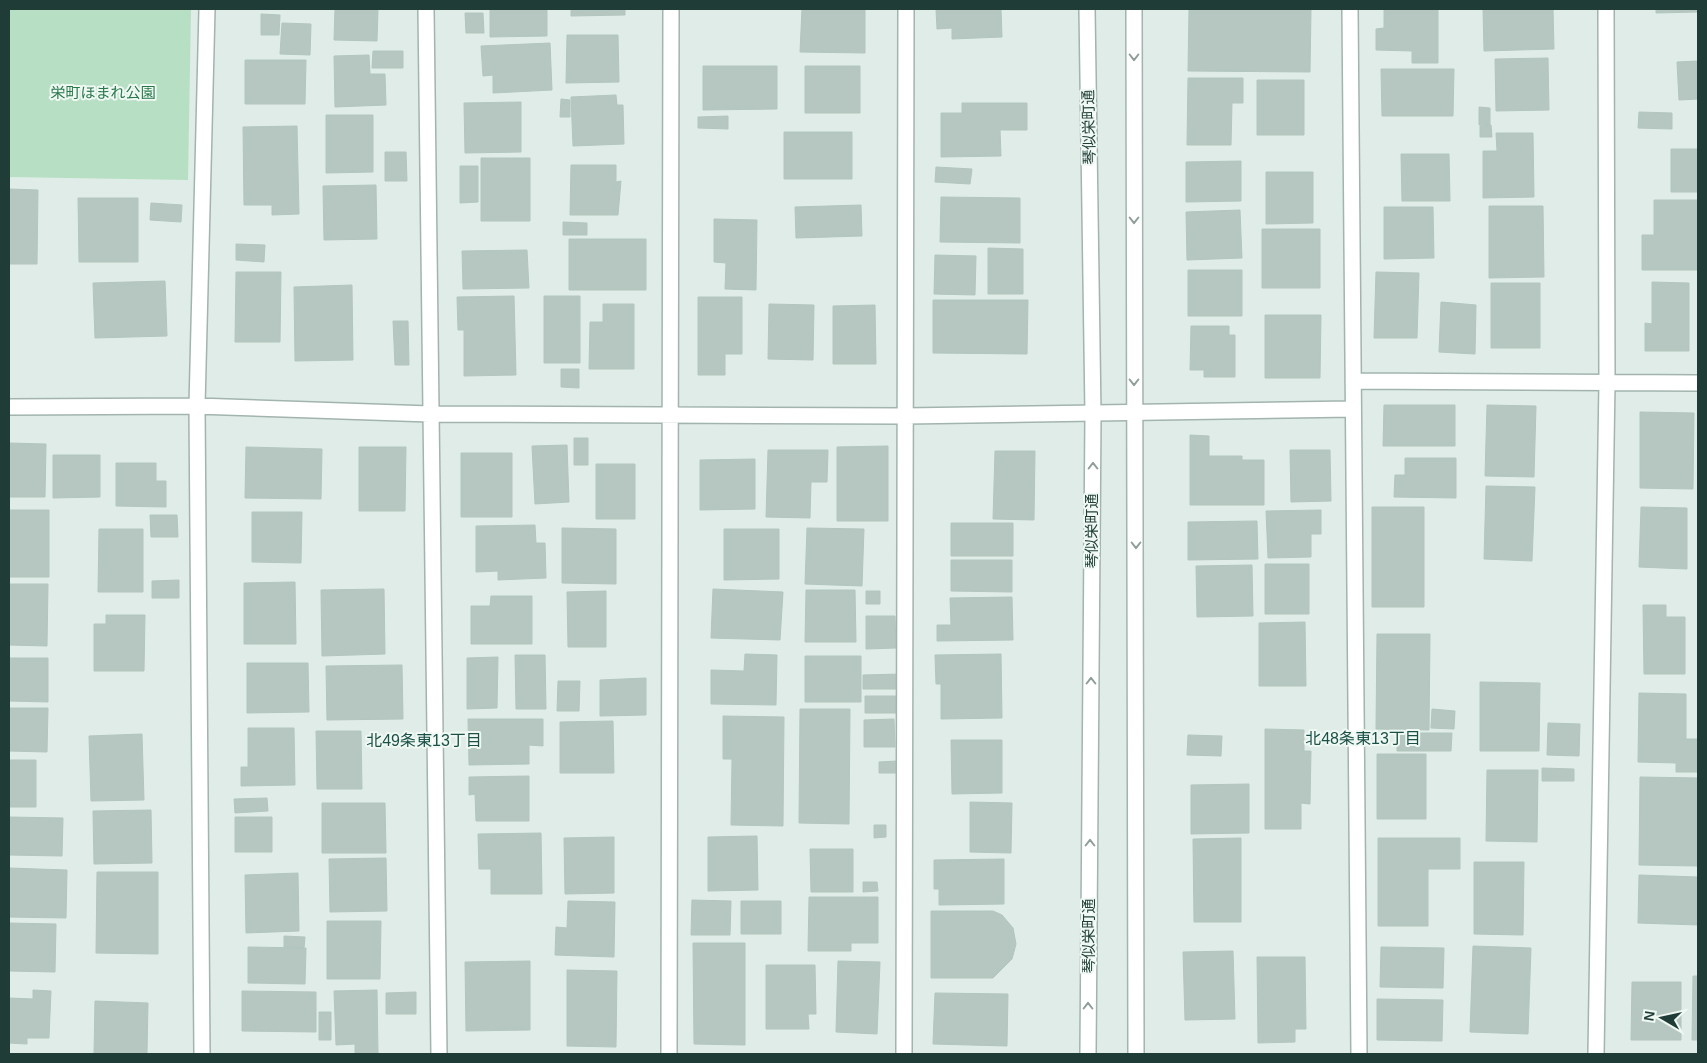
<svg xmlns="http://www.w3.org/2000/svg" width="1707" height="1063" font-family="Arial,'Noto Sans JP',sans-serif">
<style>
.green{fill:#b7dfc3}
.building{fill:#b5c7c0;stroke:#b2c6be}
.lines{fill:none;stroke-linecap:round;stroke-linejoin:round}
.minor-casing{stroke:#a2b4ae;stroke-width:18}
.tertiary-casing{stroke:#a2b4ae;stroke-width:18}
.minor{stroke:#fff;stroke-width:15}
.tertiary{stroke:#fff;stroke-width:15}
.oneway{stroke:#8f9e9a}
.labels{text-anchor:middle;stroke-width:4;stroke-linejoin:round;paint-order:stroke}
.park-label{font-size:15px;fill:#277749;stroke:#f0f8f4}
.street-label{font-size:15px;fill:#1f3d36;stroke:#f0f8f4}
.neighbourhood-label{font-size:16px;fill:#1a5045;stroke:#f0f8f4}
</style>
<rect width="100%" height="100%" fill="#e0ece7"/>
<!-- green -->
<path class="green" d="M9 9H191L188 180 9 177Z"/>
<!-- building -->
<path class="building" d="M335 9H378L377 41 334 40Z
M490 9H547V36L490 37Z
M571 9H625V15L571 16Z
M802 9H865V53L800 52Z
M936 9H1001L1002 37 952 39V28L937 29Z
M1189 9H1311L1310 72 1188 71Z
M1384 9H1438V63H1412V51L1376 50V29L1384 28Z
M1483 9H1553L1554 49 1484 51Z
M1656 9H1698V12L1656 13Z
M465 13H483L484 33H466Z
M261 14 280 15 279 35H261Z
M282 23 311 24 310 55 280 54Z
M567 35H618L619 82 566 83Z
M550 43 552 90 493 93V75L483 76 481 46Z
M373 51H403V68H372Z
M369 55 370 74H385L386 105 335 107 334 56Z
M1548 58 1549 110 1496 111 1495 59Z
M245 60H306L305 104H245Z
M1698 61V99L1679 100 1677 62Z
M703 66H777V109L703 110Z
M805 66H860V113H805Z
M1381 69H1454L1453 116H1382Z
M1188 78H1243V103H1232L1231 145H1187Z
M1257 80H1304V135H1257Z
M616 95 617 105H623L624 144 573 146 571 97Z
M561 99 570 100V117H560Z
M521 102V152L465 153 464 103Z
M962 103H1027V130H1000L1001 156 941 157V113H962Z
M1479 107 1490 108V125H1479Z
M1639 112 1672 113V129L1638 128Z
M326 115H373V172L326 173Z
M728 116V129L698 128V117Z
M1491 125 1492 137H1480V126Z
M297 126 299 214 272 215V205H244L243 127Z
M784 132H852V179H784Z
M1496 133H1533L1534 197 1483 198V151H1497Z
M1671 149H1698V192H1671Z
M385 152H406L407 181H385Z
M1401 154H1449L1450 201H1402Z
M481 158H530V221H481Z
M1241 161V201L1186 202V162Z
M571 165H616V182L621 181 618 215H570Z
M460 166H478V202L460 203Z
M936 167 972 169 970 184 935 182Z
M1266 172H1313V223L1266 224Z
M376 185 377 239 324 240 323 186Z
M9 189 38 190 37 264H9Z
M941 197 1020 198V243L940 242Z
M78 198H138V262H79Z
M1654 200H1698V270H1642V235H1654Z
M151 203 182 205 181 222 150 220Z
M861 205 862 236 796 238 795 207Z
M1489 206H1543L1544 277 1489 278Z
M1384 207H1433L1434 258 1384 259Z
M1240 210 1242 258 1187 260 1186 212Z
M714 219 757 220 756 290 725 289 726 263 714 262Z
M563 222 587 223V235H563Z
M1262 229H1320V288H1262Z
M569 239H646V290H569Z
M236 244 265 245 264 262 236 260Z
M988 248 1023 249V294H988Z
M527 250 529 288 463 289 462 251Z
M935 255 976 256 975 295 934 294Z
M1188 270H1242V316H1188Z
M236 272H281L280 342H235Z
M1376 272 1419 273 1417 338H1374Z
M165 281 167 336 95 338 93 283Z
M1652 282 1689 283V351H1645V323L1652 324Z
M1491 283H1540V348H1491Z
M352 285 353 360 295 361 294 287Z
M514 296 516 375 464 376V330H458L457 297Z
M544 296H580V363H544Z
M698 297H742V354H725V375H698Z
M933 300H1028L1027 354 933 353Z
M1441 302 1476 305 1475 354 1439 352Z
M603 304H634V369H589L590 322H603Z
M769 304 814 305 813 360 768 359Z
M875 305 876 364H833V306Z
M1265 315H1321L1320 378H1265Z
M393 321H408L409 365H395Z
M1191 326H1229V335H1235V377H1204V370H1190Z
M561 369H579V388L561 387Z
M1384 405H1455V446H1383Z
M1487 405 1536 406 1534 477 1485 476Z
M1640 412 1694 413 1693 489 1640 488Z
M1190 435 1209 436V456H1242V460H1264V505H1190Z
M574 438H588V465H574Z
M9 443 46 444 45 497H9Z
M567 445 569 502 535 504 532 446Z
M888 446V521H837V447Z
M246 447 322 449 321 499 245 498Z
M359 447H406L405 511H359Z
M768 450H828L827 482H811L810 518 766 517Z
M1290 450H1330L1331 501 1291 502Z
M995 451H1035L1034 520 993 519Z
M461 453H512V517H461Z
M53 455H100V497L53 498Z
M1405 458H1456V498L1394 497 1395 475H1405Z
M755 459V509L700 510V460Z
M116 463H156V481H166V507L116 506Z
M596 464H635V519H596Z
M1486 486 1535 487 1532 561 1484 559Z
M1372 507H1424V607H1372Z
M1641 507 1687 508V569L1639 567Z
M9 510H49V577H9Z
M1321 510V534H1311V557L1268 558 1266 511Z
M252 512H302L301 563 252 562Z
M150 515H177L178 537H151Z
M1257 521 1258 559 1188 560V522Z
M951 523H1013V556H951Z
M535 525 536 543H545L546 578 498 580V571L476 572V526Z
M562 528 616 529V584L562 583Z
M807 528 864 529 862 586 805 584Z
M99 529H143V592H98Z
M724 529H779V579L724 580Z
M951 560H1012V592L951 591Z
M1265 564H1309V614H1265Z
M1252 565 1253 616 1197 617 1196 566Z
M179 580V598H152V581Z
M295 582 296 644H244V583Z
M9 584H48L47 646 9 645Z
M384 589 385 654 322 656 321 590Z
M713 589 783 592 780 640 711 638Z
M806 590H855L856 642H805Z
M606 591V647H568L567 592Z
M866 591H880V604H866Z
M491 596H532V644H471V606H490Z
M1012 597 1013 640 937 641V625H951L950 598Z
M1643 605H1666V617H1685V674H1644Z
M106 615H145L144 671H94V624H106Z
M866 616H895L896 648 866 649Z
M1305 622 1306 686H1259V623Z
M1377 634H1430L1429 730 1376 729Z
M745 654 777 655 776 705 711 704V670L744 671Z
M1001 654 1002 718 941 719V684H936L935 655Z
M515 655H545L546 709H516Z
M805 656H861V702H805Z
M498 657 497 708 467 709V658Z
M9 658H48V702L9 701Z
M247 663H308L309 712 247 713Z
M402 665 403 719 327 720 326 666Z
M901 674 902 689H863V675Z
M646 678V715L600 716V680Z
M558 681H580L579 711H557Z
M1480 682 1540 683 1539 751H1480Z
M1639 693 1686 694V739H1698V772H1676V763L1638 762Z
M865 696H896V713H865Z
M9 708H48L47 752 9 751Z
M800 709H850L849 824 799 823Z
M1432 709 1455 711 1454 729 1431 728Z
M723 716 784 717 783 826 731 825 732 759H723Z
M468 719H543V746L529 745V764L469 765Z
M894 719 895 747H864V720Z
M613 721 614 773H560V722Z
M1548 723 1580 724 1579 756 1547 755Z
M248 728H294L295 785 241 786V767H248Z
M1265 729 1304 730V751H1311L1310 804 1301 803V829H1265Z
M316 731H361L362 789H317Z
M1397 733H1452L1451 751H1397Z
M142 734 144 800 91 801 89 736Z
M1188 735 1222 736 1221 756 1187 755Z
M951 740H1002V793L952 794Z
M1377 754H1426V819H1377Z
M9 760H36V807H9Z
M897 761V773H879V762Z
M1542 768 1574 769V781H1542Z
M1487 770H1538L1537 842 1486 841Z
M529 776V821H476L475 794 469 795V777Z
M1640 777 1698 778V866L1639 865Z
M1249 784V833L1191 834V785Z
M267 798 268 811 235 813 234 799Z
M970 802 1012 803 1011 853 970 852Z
M322 803H385L386 853H322Z
M151 810 152 863 94 864 93 811Z
M9 817 63 818 62 856 9 855Z
M235 817H272V852H235Z
M874 825H886V837L874 838Z
M541 833 542 894H491V869H479L478 834Z
M757 836 758 890 708 891V837Z
M614 837V893L565 894 564 838Z
M1241 838V922H1194L1193 839Z
M1378 838H1460V869H1428V926H1378Z
M810 849H853V892H811Z
M386 858 387 911 330 912 329 859Z
M1004 859V904L939 905V889H934V860Z
M1474 862H1524L1523 935 1474 934Z
M9 868 67 870 66 918 9 917Z
M97 872H158V954L96 953Z
M298 873 299 931 246 933 245 875Z
M1639 875 1698 877V925L1638 923Z
M863 882H877L878 891 863 892Z
M809 897H878V943H851V951H808Z
M692 900 731 901 730 935H691Z
M568 901 615 902 614 957 555 955 556 927 567 928Z
M741 901H781V934H741Z
M931 911H993L1002 915 1013 928 1016 944 1012 959 993 978H931Z
M327 921H381L380 979H327Z
M9 923 56 924 55 972 9 971Z
M284 936 305 937 304 948 284 947Z
M693 943H745V1045L694 1044Z
M1473 946 1531 948 1528 1034 1470 1032Z
M248 947 306 948 305 984 248 983Z
M1381 947 1444 948 1443 988 1380 987Z
M1233 951 1235 1019 1185 1020 1183 952Z
M1257 957H1305L1306 1029H1295V1042L1258 1043Z
M530 961V1030L466 1031 465 962Z
M838 961 880 962 877 1034 836 1032Z
M766 965H815L816 1014H808L809 1029H766Z
M567 970 617 971 616 1047 567 1046Z
M1693 976H1698V1040H1692Z
M1632 982H1681V1040H1631Z
M33 990 51 991 49 1038H27V1044L9 1043V998L33 999Z
M377 990 378 1054H355V1044L336 1045 334 991Z
M242 991 316 992V1032L242 1031Z
M416 992V1014H386V993Z
M935 993 1008 994 1007 1046 933 1044Z
M1377 999 1443 1000 1442 1041 1377 1040Z
M95 1001 148 1003 147 1054H94Z
M319 1012H331V1040H319Z"/>
<g class="lines">
<!-- minor casing -->
<g class="minor-casing">
<path id="minor" d="M426 9 439 1054
M1350 9 1359 1054
M1353 381 1698 383
M9 407 197 406 430 414 906 416 1352 409
M202 1054 197 406 207 9
M669 1054 671 9
M904 1054 906 9
M1596 1054 1607 383 1606 9"/>
</g>
<!-- tertiary casing -->
<g class="tertiary-casing">
<path id="tertiary" d="M1087 9 1093 414 1088 1054
M1134 9 1136 1054"/>
</g>
<!-- minor -->
<use href="#minor" class="minor"/>
<!-- tertiary -->
<use href="#tertiary" class="tertiary"/>
</g>
<!-- one-way arrows -->
<defs><path id="oneway-chevron" d="M-2-3.5L2.5 0L-2 3.5" fill="none" stroke-width="1.6" stroke-linecap="round" stroke-linejoin="round" transform="scale(1.25)"/></defs>
<g class="oneway">
<use href="#oneway-chevron" transform="translate(1134 57) rotate(90)"/>
<use href="#oneway-chevron" transform="translate(1134 220) rotate(90)"/>
<use href="#oneway-chevron" transform="translate(1134 382) rotate(90)"/>
<use href="#oneway-chevron" transform="translate(1093 466) rotate(-90)"/>
<use href="#oneway-chevron" transform="translate(1136 545) rotate(90)"/>
<use href="#oneway-chevron" transform="translate(1091 681) rotate(-90)"/>
<use href="#oneway-chevron" transform="translate(1090 843) rotate(-90)"/>
<use href="#oneway-chevron" transform="translate(1088 1006) rotate(-90)"/>
</g>
<g class="labels">
<!-- park labels -->
<g class="park-label">
<text x="103" y="98">栄町ほまれ公園</text>
</g>
<!-- street labels -->
<g class="street-label">
<text transform="translate(1089 127) rotate(-91)" y="5">琴似栄町通</text>
<text transform="translate(1092 531) rotate(-90)" y="5">琴似栄町通</text>
<text transform="translate(1089 936) rotate(-90)" y="5">琴似栄町通</text>
</g>
<!-- neighbourhood labels -->
<g class="neighbourhood-label">
<text x="1363" y="744">北48条東13丁目</text>
<text x="424" y="746">北49条東13丁目</text>
</g>
</g>
<!-- border -->
<rect width="1707" height="1063" fill="none" stroke="#1f3d36" stroke-width="20"/>
<!-- north arrow -->
<g transform="translate(1662 1018) rotate(279)" stroke="#f0f8f4" stroke-width="4" paint-order="stroke">
<path d="M0-4L9 19L0 12L-9 19Z" fill="#1f3d36"/>
<text y="-8" font-size="14" font-weight="bold" text-anchor="middle" fill="#1f3d36">N</text>
</g>
</svg>
